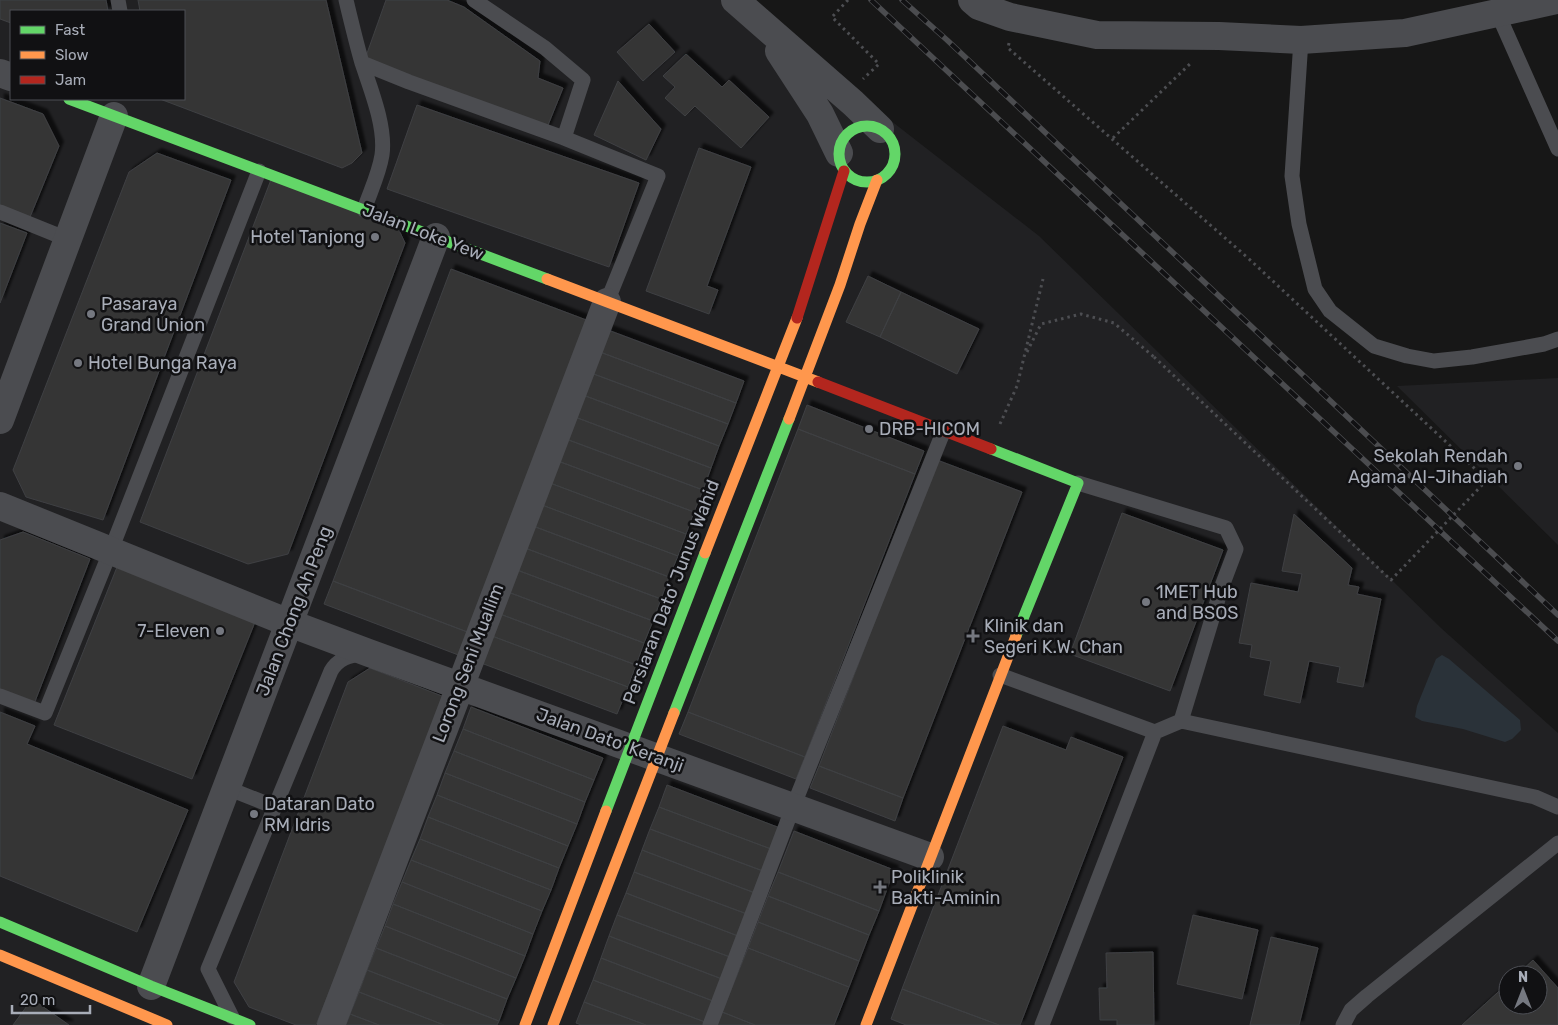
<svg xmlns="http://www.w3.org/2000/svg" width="1558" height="1025" font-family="Rubik,sans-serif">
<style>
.built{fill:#212123;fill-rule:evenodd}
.water{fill:#2a3239}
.building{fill:#353536;stroke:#3f4043;filter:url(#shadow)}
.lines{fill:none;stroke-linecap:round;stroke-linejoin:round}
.path{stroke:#4d4e52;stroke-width:3;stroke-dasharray:2.5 4;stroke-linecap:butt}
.lane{stroke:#4b4c50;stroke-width:15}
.street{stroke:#4b4c50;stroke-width:28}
.fast{stroke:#63d668;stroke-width:11}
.slow{stroke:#ff974d;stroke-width:11}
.jam{stroke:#b3261e;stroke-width:11}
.rail-casing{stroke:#4b4c4f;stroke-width:5.5}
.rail{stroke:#111113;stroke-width:4;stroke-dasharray:11;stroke-linecap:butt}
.path-bridge{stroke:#4d4e52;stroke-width:3;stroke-dasharray:2.5 4;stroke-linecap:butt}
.poi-dot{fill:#757880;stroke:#111113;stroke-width:2}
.labels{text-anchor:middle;stroke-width:5;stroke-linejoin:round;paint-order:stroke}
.street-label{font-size:18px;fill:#a8adb8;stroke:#111113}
.poi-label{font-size:18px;fill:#a8adb8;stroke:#111113;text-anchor:start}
</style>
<defs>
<filter id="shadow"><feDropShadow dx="4.5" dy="-4.5" stdDeviation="1" flood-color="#0009"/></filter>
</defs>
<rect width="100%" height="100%" fill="#171717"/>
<!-- built -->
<path class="built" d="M0 0H736L1039 236 1441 628 1558 733V1025H0ZM11 11H184V99H11ZM1508 975H1538V1005H1508Z
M1558 378V545L1397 386Z"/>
<!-- water -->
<path class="water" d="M1442 655 1449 659 1520 720 1521 730 1512 739 1505 742 1463 729 1422 721 1415 717 1417 706 1436 659Z"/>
<!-- building -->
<path class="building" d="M0 0H106L108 11H11V23L0 19Z
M138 0H326L362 153 352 163 342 168 160 99H184V11H140Z
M386 0H447L464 7 540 61 538 78 563 88 546 130 365 59Z
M649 24 675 52 643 81 617 52Z
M686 54 722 87 729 80 769 117 741 148 695 106 685 116 665 98 675 87 663 76Z
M618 81 661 129 646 160 594 135Z
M0 98 43 114 59 146 30 217 0 205Z
M417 105 639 183 609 267 387 189Z
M699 148 751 167 707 286 718 290 709 314 646 291Z
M157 153 231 180 103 520 26 497 13 470 129 172Z
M272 177 399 230 405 243 288 554 248 564 140 522Z
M0 223 27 233 0 303Z
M451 269 589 321 470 633 333 581Z
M868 276 901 292 880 337 846 322Z
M901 292 979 329 957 374 880 337Z
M608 330 744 381 736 403 600 352Z
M600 352 736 403 728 424 591 373Z
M591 373 728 424 719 446 583 395Z
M583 395 719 446 711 468 575 417Z
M807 405 924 451 915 474 798 429Z
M575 417 711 468 703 490 566 439Z
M798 429 915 474 805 757 688 712Z
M566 439 703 490 694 512 558 461Z
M937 460 1022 492 903 798 819 766Z
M558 461 694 512 686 534 550 483Z
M550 483 686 534 678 556 542 505Z
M542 505 678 556 669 577 533 526Z
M1122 513 1223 550 1170 691 1070 654Z
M1294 514 1352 568 1348 585 1359 587 1357 594 1381 599 1363 687 1337 682 1340 667 1309 661 1300 703 1264 695 1271 661 1250 657 1252 645 1239 643 1251 583 1298 592 1302 574 1282 571Z
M533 526 669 577 661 599 525 548Z
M23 532 90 559 34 704 0 689V540Z
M525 548 661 599 653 621 517 570Z
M117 567 255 622 192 779 54 725Z
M517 570 653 621 644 643 508 592Z
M333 581 470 633 461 656 324 604Z
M508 592 644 643 636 665 500 614Z
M500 614 636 665 628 687 492 636Z
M492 636 628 687 617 714 481 663Z
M370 668 447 698 316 1025H296L249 1007 234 982 348 682Z
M471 707 603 758 594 780 463 729Z
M0 712 35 726 27 744 188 810 137 932 0 876Z
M688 712 805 757 796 779 679 734Z
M1003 726 1066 750 1071 737 1123 757 1020 1025H999L902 989Z
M463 729 594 780 585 802 454 751Z
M454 751 585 802 577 824 445 773Z
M819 766 903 798 895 821 810 788Z
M445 773 577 824 568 846 437 795Z
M667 785 780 828 771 849 659 807Z
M437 795 568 846 559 868 428 817Z
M659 807 771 849 763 871 650 829Z
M428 817 559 868 551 890 420 839Z
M650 829 763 871 755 893 642 850Z
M794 831 894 870 879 911 778 872Z
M420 839 551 890 542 911 411 860Z
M642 850 755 893 747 914 634 872Z
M411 860 542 911 533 934 402 882Z
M634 872 747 914 738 936 626 893Z
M778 872 879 911 869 935 768 896Z
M402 882 533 934 525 956 393 904Z
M626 893 738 936 730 957 617 915Z
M768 896 869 935 859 961 758 922Z
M393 904 525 956 516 978 385 926Z
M617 915 730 957 722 979 609 936Z
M1193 915 1258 930 1242 999 1177 984Z
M758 922 859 961 849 987 748 948Z
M385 926 516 978 507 999 376 948Z
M609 936 722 979 713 1001 601 958Z
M1271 937 1318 948 1299 1025H1250Z
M376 948 507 999 499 1021 367 970Z
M748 948 849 987 834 1025H755L722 1012Z
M1153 952 1154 1025H1117V1020H1100L1099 988H1107L1106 953Z
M601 958 713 1001 705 1022 593 980Z
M1533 960 1558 988V1025H1462L1508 983V1005H1538V975H1517Z
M367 970 499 1021 497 1025H444L359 992Z
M593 980 705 1022 704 1025H646L584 1002Z
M902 989 999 1025H906L891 1019Z
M359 992 444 1025H379L350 1014Z
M32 999 69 1025H13Z
M584 1002 646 1025H581L576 1023Z
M722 1012 755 1025H717Z
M350 1014 379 1025H346Z"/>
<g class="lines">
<!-- path -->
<path class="path" d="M848 0 832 17 879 64 863 79
M1009 43 1008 48 1248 258
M1113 138 1192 62
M1027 352 1041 324 1081 314 1114 323 1154 357
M1000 424 1017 386 1043 279"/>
<!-- lane -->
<path class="lane" d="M118 0 120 11
M346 0C351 21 356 42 362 63 371 90 386 127 382 155 379 174 370 192 364 210
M474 0 545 48 583 80 564 138
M1498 14 1558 149
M1301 40 1292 176 1299 224 1315 289 1330 311 1374 346 1407 356 1434 361 1472 357 1544 344 1558 339
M362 63 409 82 564 138 658 176 607 302
M0 212 67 239
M1078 483 1226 528 1236 549 1222 586 1181 721
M1000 675 1155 732 1181 721 1535 797 1558 807
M0 696 45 713 111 550 259 171
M227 788 275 807
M232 1017 208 969 331 671C338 659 349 655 363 654
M710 1025 793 807 944 430
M1042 1025 1155 732
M1343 1025 1351 1010 1367 996 1558 843"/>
<!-- street -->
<path class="street" d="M735 0 853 103 880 129
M972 0 979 6 1010 17 1097 35 1219 36 1301 40 1405 33 1557 0
M779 51 820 114 839 153
M0 73 11 77
M0 420 114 116
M0 506 289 623 369 653 930 857
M151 986 436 237
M331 1025 607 302"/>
<!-- fast -->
<path class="fast" d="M69 99 547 279
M839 154a28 28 0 1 1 56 0a28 28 0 1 1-56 0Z
M991 449 1078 483 1016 636
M674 713 789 419
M606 811 705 553
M0 922 151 986 250 1025"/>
<!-- slow -->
<path class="slow" d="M547 279 818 382
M789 419 840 285 860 224 877 180
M705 553 797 318
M0 955 167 1025
M525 1025 606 811
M553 1025 674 713
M866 1025 1016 636"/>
<!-- jam -->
<path class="jam" d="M797 318 844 171
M818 382 991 449"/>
<!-- rail casing -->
<g class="rail-casing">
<path id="rail" d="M871 0 1558 641
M902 0 947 40 1558 615"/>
</g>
<!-- rail -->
<use href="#rail" class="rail"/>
<!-- path-bridge -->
<path class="path-bridge" d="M1154 357 1391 580 1487 480 1248 258"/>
</g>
<!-- markers -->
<g class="poi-dot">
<circle cx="375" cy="237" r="5"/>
<circle cx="91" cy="314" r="5"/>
<circle cx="78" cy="363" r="5"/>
<circle cx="869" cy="429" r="5"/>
<circle cx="1518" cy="466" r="5"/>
<circle cx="1146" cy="602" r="5"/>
<circle cx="220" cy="631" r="5"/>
<path d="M970.5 628.5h5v5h5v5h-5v5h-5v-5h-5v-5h5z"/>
<circle cx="254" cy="814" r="5"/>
<path d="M877.5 879.5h5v5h5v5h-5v5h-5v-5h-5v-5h5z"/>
</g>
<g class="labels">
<!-- street labels -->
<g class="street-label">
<text transform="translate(423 232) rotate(21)" y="6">Jalan Loke Yew</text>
<text transform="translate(671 592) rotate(-69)" y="6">Persiaran Dato' Junus Wahid</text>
<text transform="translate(294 611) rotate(-69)" y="6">Jalan Chong Ah Peng</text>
<text transform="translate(468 663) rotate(-69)" y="6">Lorong Seni Muallim</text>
<text transform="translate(610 740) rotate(20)" y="6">Jalan Dato' Keranji</text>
</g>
<!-- poi labels -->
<g class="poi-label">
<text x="365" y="243" text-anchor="end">Hotel Tanjong</text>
<text x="101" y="310">Pasaraya<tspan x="101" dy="21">Grand Union</tspan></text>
<text x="88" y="369">Hotel Bunga Raya</text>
<text x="879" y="435">DRB-HICOM</text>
<text x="1508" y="462" text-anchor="end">Sekolah Rendah<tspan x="1508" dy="21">Agama Al-Jihadiah</tspan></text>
<text x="1156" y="598">1MET Hub<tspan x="1156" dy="21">and BSOS</tspan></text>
<text x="984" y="632">Klinik dan<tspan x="984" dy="21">Segeri K.W. Chan</tspan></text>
<text x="210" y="637" text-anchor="end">7-Eleven</text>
<text x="264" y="810">Dataran Dato<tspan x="264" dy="21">RM Idris</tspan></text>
<text x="891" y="883">Poliklinik<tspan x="891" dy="21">Bakti-Aminin</tspan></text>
</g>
</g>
<!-- legend -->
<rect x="10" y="10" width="175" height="90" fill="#111113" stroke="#4d4f55"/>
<rect x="20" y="26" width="25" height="8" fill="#63d668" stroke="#4d4f55"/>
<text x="55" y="35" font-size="15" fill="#a8adb8">Fast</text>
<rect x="20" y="51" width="25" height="8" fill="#ff974d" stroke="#4d4f55"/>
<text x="55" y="60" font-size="15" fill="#a8adb8">Slow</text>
<rect x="20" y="76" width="25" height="8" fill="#b3261e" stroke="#4d4f55"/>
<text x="55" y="85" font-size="15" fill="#a8adb8">Jam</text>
<!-- north arrow -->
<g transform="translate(1523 990)"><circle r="24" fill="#111113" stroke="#4d4f55"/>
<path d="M0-4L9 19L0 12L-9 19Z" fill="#757880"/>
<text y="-8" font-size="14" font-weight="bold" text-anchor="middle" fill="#a8adb8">N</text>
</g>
<!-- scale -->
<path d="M12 1005v8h78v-8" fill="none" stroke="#a8adb8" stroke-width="2.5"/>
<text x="20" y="1005" font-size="15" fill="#a8adb8" stroke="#111113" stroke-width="4" paint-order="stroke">20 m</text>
</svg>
